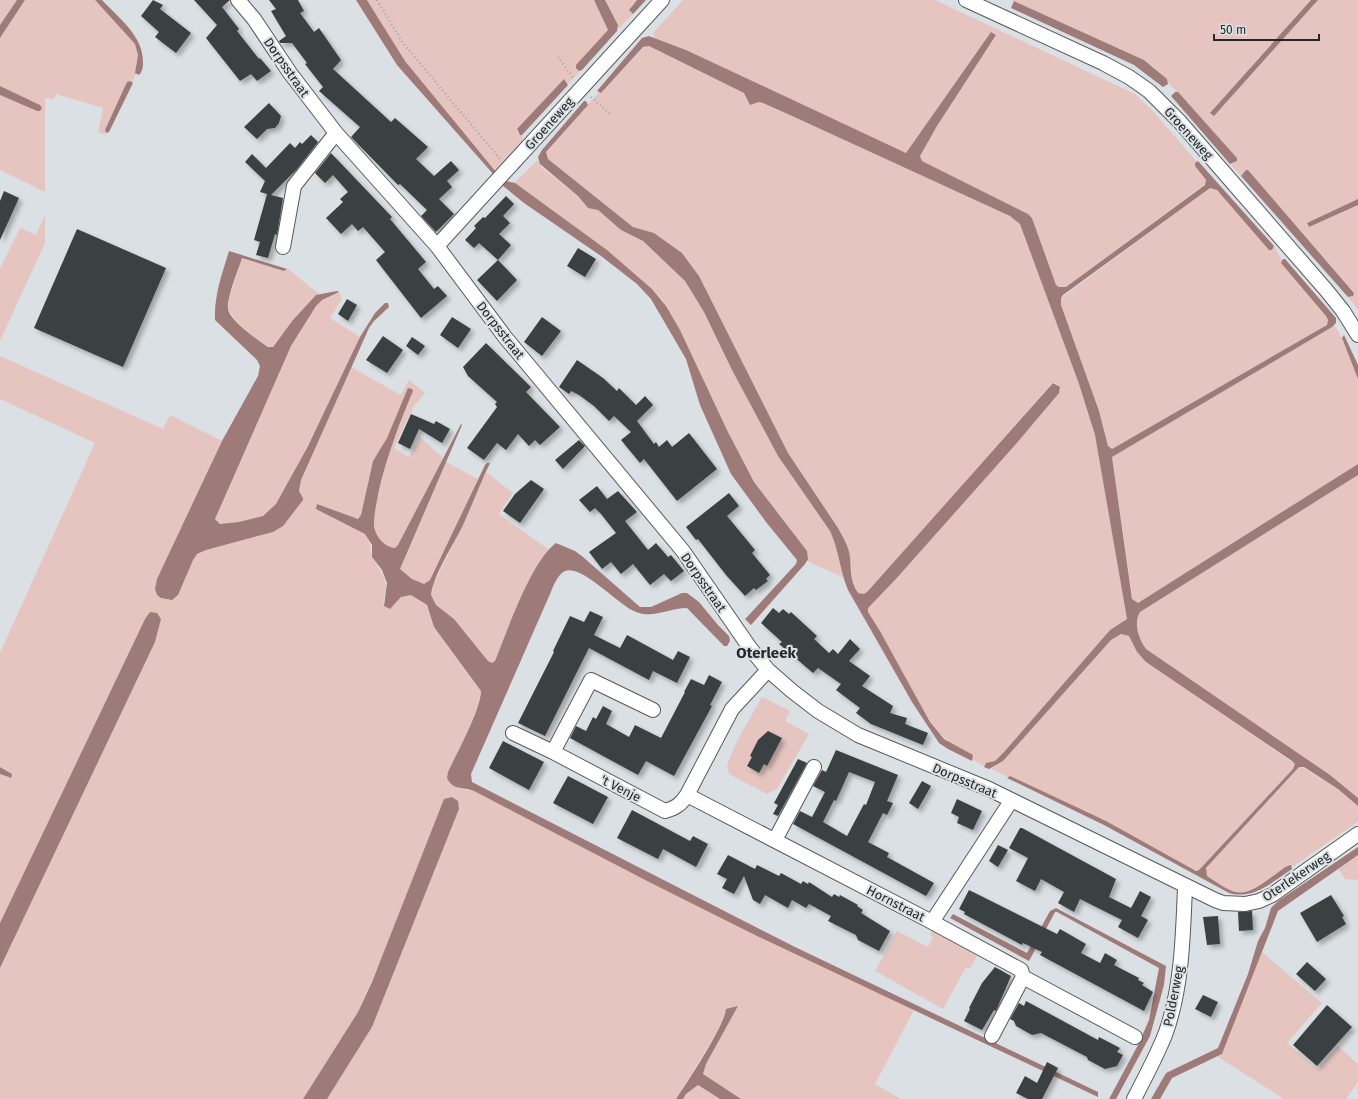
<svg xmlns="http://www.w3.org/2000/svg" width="1358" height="1099" font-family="'Fira Sans',sans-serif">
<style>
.green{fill:#e6c5c1}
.water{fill:#9e7b78}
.building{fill:#3b4043;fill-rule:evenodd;filter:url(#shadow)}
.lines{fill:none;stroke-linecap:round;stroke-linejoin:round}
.minor-casing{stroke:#55595d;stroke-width:16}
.path{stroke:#a2a6a9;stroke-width:2.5;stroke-dasharray:1 3;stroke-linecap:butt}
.minor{stroke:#fff;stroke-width:14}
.labels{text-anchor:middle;stroke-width:4;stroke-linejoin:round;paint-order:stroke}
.street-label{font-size:13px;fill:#252728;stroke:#dbe0e4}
.quarter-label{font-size:15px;font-weight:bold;fill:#252728;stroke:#dbe0e4}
</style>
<defs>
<filter id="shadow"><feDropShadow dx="3.5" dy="3.5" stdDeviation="2" flood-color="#0004"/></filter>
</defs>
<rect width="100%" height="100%" fill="#dbe0e4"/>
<!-- green -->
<path class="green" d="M0 0H17L0 25Z
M25 0H95L135 44 138 55 135 72 136 74 132 82 129 81 105 131V135L98 132 103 108 56 94 54 99 45 98V192L0 170V95L37 111 42 108 40 105 0 86V38Z
M367 0H594L608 30 579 71 581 70 568 84V82L517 129V133L522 134 523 144 496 172 405 61Z
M605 0H637L632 5 630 12 633 14 618 29V25Z
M683 0H935L1135 94 1152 110 1197 162 1195 166 1206 180 1205 184 1066 287H1059L1056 285 1032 218 1028 214 922 161 920 156 937 126 996 35 991 32 908 151 903 153 686 50 655 38 653 33Z
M1012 0H1311L1211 112 1214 115 1318 0H1358V199L1307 223 1309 227 1358 205V310L1348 297 1354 292 1248 170H1246L1241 176 1230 164 1232 165 1237 158 1155 68 1144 60Z
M645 46H649L744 93 753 105 759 102 763 103 1010 216 1020 224 1024 231 1079 384 1095 435 1127 619 1110 630 1004 752 995 761 986 763 984 766 972 759 974 756C955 746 943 740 930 722L880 631 868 612V607L895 580 1016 444 1061 390 1056 383H1052L868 591 864 594 858 593C851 581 851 571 850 558 849 548 843 537 838 528L788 453 699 276 682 253 654 233 633 227 548 159 546 152 599 92 601 93Z
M538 160 542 168 578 196 586 206 598 210 621 230 643 241 685 281 704 312 732 370 778 456 830 531 839 552 844 578 807 561V551L754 482 727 430 680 330 663 301 652 289 607 250 514 183Z
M1210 188 1217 190 1273 248 1274 246 1282 260 1281 261 1326 316 1328 323 1324 327 1112 449 1108 446 1099 411 1061 305V298Z
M45 215V243L0 341V269L20 228 36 235Z
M242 258 288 269 319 294 312 299 271 348 254 337 237 322 228 309 229 298Z
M339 292 342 299 330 318 360 337C340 382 319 426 295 469 288 483 282 500 270 511 262 519 228 527 218 523L215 519 220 507 291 346 316 306 322 300Z
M1334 325 1342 338 1358 379V464L1142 602H1133L1112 457Z
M0 356 163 429 170 415 222 441 157 579 193 560 197 554 206 550 273 532 287 521 303 498 299 491 301 480 351 367 401 395 409 380 425 393 414 406 394 448 409 457 420 437 443 458 398 545 395 548C384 547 374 535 374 524 374 513 377 501 379 491 387 456 399 424 413 391L412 389 382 449 373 461 361 515 358 519 317 504C328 511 360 526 366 535 372 544 369 551 373 558 385 581 389 576 383 603L392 607 401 597 411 595 427 606 434 627 481 691C481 706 460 749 452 764L463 789 474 791 651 883 914 1010 875 1084 901 1099H741L703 1074 706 1064 738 1006 725 1014 715 1035 676 1099H327L372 1027 459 809 458 801 452 797 358 1012 303 1099H0V968L155 642 161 619H145L0 923V774L9 778 8 771 0 767V653L95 443 0 399Z
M446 462 478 479 433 575 430 580 424 584 412 579 400 569Z
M486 472 513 493 499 514 548 549C526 585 511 623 495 661L492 663 488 661 454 619 436 605 431 595 434 583 463 524Z
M1358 475V798L1330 775 1146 649C1139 639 1133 624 1140 612Z
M1121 634 1129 636 1137 652 1146 662 1295 764 1293 769 1199 870H1194L1183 865 1106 821 991 769 1003 761 1111 640Z
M762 697 790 711 785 721 809 734 777 789 767 794 729 774 727 765 737 741Z
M1300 766 1338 789 1358 806V822L1292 867 1290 864 1256 888 1241 893 1225 888 1207 876 1205 871 1207 867Z
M1358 855V880L1345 879 1338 869Z
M933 929 978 954 970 969 966 967 943 1009 875 971 897 931 928 947 933 937 930 935Z
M1262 952 1322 1003 1287 1043 1318 1069 1338 1046 1358 1064V1082L1346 1099H1284L1218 1057 1222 1054Z
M698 1085 720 1099H683L686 1094Z"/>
<!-- water -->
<path class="water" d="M17 0H25L0 38V25Z
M95 0H102C118 17 143 36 143 61 143 66 143 71 139 75L135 73 138 55 135 44Z
M356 0H367L405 61 496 172 494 175 397 65Z
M594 0H605L618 25 617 31 582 70 579 71 576 68V65L608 30Z
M637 0H646L633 14 629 10Z
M1311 0H1318L1214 116 1210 113Z
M1014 1 1144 60 1167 79 1168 84 1163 87 1134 65 1011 8Z
M991 32 996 35 937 126 920 156 922 161 1028 214 1032 218 1056 285 1059 287H1066L1205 185 1206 180 1195 166V163L1198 161 1274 246 1272 250H1269L1217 190 1210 188 1063 295 1061 298V305L1099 411 1108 446 1112 449 1327 325 1328 320 1326 316 1281 263 1283 259H1285L1336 318V323L1332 327 1112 457 1132 599 1138 603 1358 464V475L1140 612C1133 624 1139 639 1146 649L1330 775 1358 798V806L1338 789 1304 767H1299L1206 868 1207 876C1238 897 1242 899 1273 876 1279 872 1285 866 1291 865L1292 869C1272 882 1253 900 1229 893L1104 825 1007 778 1010 776 1106 821 1196 871 1199 870 1293 769 1295 764 1292 761 1146 662 1137 652 1129 636 1121 634 1111 640 1003 761 989 769 984 767 986 763 995 761 1004 752 1110 630 1127 619 1095 435 1079 384 1020 224 1010 216 792 116 763 103 759 102 750 105 744 93 649 46 643 47 601 93 597 91 642 38 649 36 686 50 906 153Z
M564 79 568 85 522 135H520L517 129Z
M130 81 133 83 132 85 109 132 106 133 105 130 127 82Z
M0 86 40 105 42 108 40 111H37L0 95Z
M1175 92H1178L1237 158V161L1230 164 1171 96Z
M584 101H586L588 105 546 152 548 159 633 227 654 233 682 253 699 276 788 453 838 528C843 537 849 547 850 557 851 570 850 581 858 593L864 594 868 591 1053 383 1060 387 1059 393 1016 444 895 580 868 608V612L880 631 930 722 944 739 973 755 972 761 948 749 939 743 912 702 848 590C840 571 839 550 830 531L778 456 732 370 704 312 685 281 643 241 621 230 598 210 588 208 578 196 540 164 538 157 542 150Z
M1246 170H1248L1354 293 1353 296 1348 297 1241 176Z
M506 181 515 183 607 250 652 289 666 306 680 330 727 430 754 482 807 551 808 559 805 564 751 625 745 619 748 616 796 564 797 560 766 522 731 474 700 405 686 359 651 299 637 284 601 256 524 203 502 185Z
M1358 199V205L1309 227 1307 223Z
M229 251 287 269 284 271 242 258C238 271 227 296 228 309 230 321 258 340 268 347H273L293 320 316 295 337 291 339 292 322 300 316 306 291 346 215 519 220 524 239 522 263 516 276 504 308 446 360 337 375 313 385 303H388L389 307 374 321 369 328 301 480 299 491 303 498V500L283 526 273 532 206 550 197 554 193 560 178 595 172 600 161 598 157 595 155 589 157 579 222 441 258 376 260 366 257 360 215 320C214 295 222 274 229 251Z
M1344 335 1358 365V379L1342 338Z
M408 388 412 389 413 391C399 424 387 456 379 490 377 501 374 513 374 524 374 535 384 547 395 548L398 545 461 424 462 425 400 569 412 579 424 584 430 580 485 465 487 463H490C480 484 472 505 463 525 453 546 434 573 431 595L436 605 454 619 488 661 492 663 495 661C507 632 531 561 556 543L575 551 583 557 640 607H651L682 593H687L699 602 718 625 729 636 730 641 727 646H724L687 608C669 608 653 619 636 612 618 605 582 564 565 571 557 575 553 587 550 594L471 774 472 782 795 947 1098 1092V1097L757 936 651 883 474 791C462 786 453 791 447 778L448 772C457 753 481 709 481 691L434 627 427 605 411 595 401 597 390 609 384 606 387 583 382 570 372 557V545L365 534 316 509 317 504 358 519 361 515 373 461 387 438Z
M150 612 157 613 161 619 155 642 0 968V923L145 619Z
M0 767 12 774 11 778 0 774Z
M452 797 458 801 459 809 372 1027 327 1099H303L358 1012 372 982 444 799Z
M1358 847V855L1278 911 1222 1054 1172 1078 1160 1099H1151L1166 1073 1218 1048 1248 974 1258 941 1265 928 1271 908 1278 901Z
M1056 908 1166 966 1164 985 1150 1036 1116 1099H1109L1138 1045 1149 1020 1159 968 1057 912H1055L1029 961 950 918 953 914 1027 953 1050 911Z
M738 1006 706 1064 703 1074 741 1099H720L698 1085 686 1094 683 1099H676C688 1081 724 1027 726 1009Z"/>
<!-- building -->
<path class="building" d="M153 0 163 5 160 9 191 33 176 53 155 37 159 32 141 16Z
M194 0H230L222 7 239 29 237 31 259 59 260 58 271 71 257 81 251 74 240 81 206 38 217 25Z
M269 0H298L304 11 300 13 314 32 319 28 341 60 333 69 391 122 395 118 428 147 416 159 434 176 451 161 459 170 447 181 452 187 439 199 454 214 436 232 421 216 427 210 400 184 398 185 351 137 360 127 319 91 323 87 305 64 307 63 292 43H280L279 41 286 36 271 11 276 9Z
M269 103 281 116 279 123 275 128 267 129 257 139 244 127Z
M311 135 318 142 297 169 271 195 260 192 265 181 245 162 252 154 266 168 290 143 295 148 300 142 302 144Z
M331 153 392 217 390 219 426 262 418 269 434 289 438 286 447 296 421 318 376 260 385 252 363 227 358 231 352 224 341 234 326 218 343 202 340 199 348 192 333 175 325 183 315 173Z
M4 191 19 198 0 240V201Z
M267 194 283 198 277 235 275 234 268 258 256 255 260 242 254 240Z
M506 196 514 204 503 216 510 223 499 234 511 245 498 260 479 243 474 248 465 240 476 228 474 226 483 217 485 218Z
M77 229 166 268 123 367 34 328Z
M578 248 596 259 585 277 567 266Z
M498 260 517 280 497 301 477 280Z
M347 299 357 305 348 321 338 314Z
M452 317 471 329 458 348 440 335Z
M542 317 561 331 542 356 524 342Z
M383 336 403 350 387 373 366 360Z
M412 337 425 346 418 355 406 346Z
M486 343 531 387 526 392 560 427 540 445 535 440 529 446 518 434 506 450 497 443 484 460 467 448 497 407 495 404 497 402 468 376 463 367Z
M577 360 603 378 617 391 619 388 636 405 645 396 653 405 637 421 654 444 656 442 659 447 667 440 672 447 689 433 717 469 677 501 644 459 640 463 621 440 631 432 614 416 609 421 594 406 579 395 571 391 569 394 559 387Z
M411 414 434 424 436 421 450 429 442 443 419 429 410 449 398 443Z
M579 440 585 446 563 469 555 460Z
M531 480 544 489 520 523 503 511 515 494Z
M597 486 607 499 618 491 637 512 625 521 648 550 656 543 668 557 671 555 684 571 671 581 664 574 650 585 633 564 621 574 611 562 602 569 589 552 616 533 601 514 595 508 590 512 579 500Z
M729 493 739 506 727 516 755 550 752 553 770 575 766 579 768 581 756 590 754 588 745 596 726 575 698 539 696 540 686 527Z
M773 608 779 613 783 609 789 614 791 612 817 636 814 639 829 653 833 649 838 654 850 639 860 649 849 661 870 676 862 686 893 706 890 713 907 718 905 724 928 733 923 745 871 724 856 713 860 708 836 690 841 684 818 668 813 673 792 655 779 644 782 642 761 623Z
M590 611 603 617 594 635 620 648 627 635 673 660 678 651 690 657 677 683 653 671 649 680 589 648 545 736 518 723 554 652 553 651 570 616 584 622Z
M709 675 722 682 710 705 712 706 674 776 646 761 638 775 570 738 576 726 586 731 593 717 596 719 603 706 612 711 606 724 629 737 635 725 661 738 685 692H684L691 679 704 685Z
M768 731 782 738 767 766 764 764 759 773 747 766 752 757 750 756 758 740Z
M503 741 544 762 529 790 489 768Z
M836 750 898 775 887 801 893 803 887 815 883 813 868 842 889 853 887 857 934 883 926 896 793 824 800 811 812 817 825 792 813 786 822 770 826 772ZM849 772 875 782 866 805 864 804 847 836 823 822 834 800 836 801Z
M798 759 807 763 778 816 773 814 778 805 774 803Z
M568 776 608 797 593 824 553 803Z
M922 781 931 786 918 809 909 803Z
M957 799 982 811 973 830 957 823 959 817 951 813Z
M632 810 690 841 693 836 708 844 696 867 663 849 658 859 617 838Z
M1020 828H1022L1116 879 1109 897 1131 908 1140 891 1151 897 1141 916 1148 920 1138 938 1118 927 1122 920 1080 899 1074 912 1058 903 1064 892 1041 879 1035 891 1016 881 1028 858 1009 848Z
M998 845 1008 850 998 867 989 861Z
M728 855 755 869 757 865 779 876 781 873 801 884 803 881 808 884 809 882 832 897 834 894 839 897 840 895 858 905 857 906 863 910 861 913 890 931 879 951 858 940 856 935 828 921 831 916 809 904 806 908 792 900 788 908 765 895 760 904 753 900 744 876 734 894 722 888 727 879 717 874Z
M969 890 1057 934 1060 929 1086 944 1081 953 1100 963 1105 953 1117 960 1114 965 1139 978 1138 980 1144 983 1142 985 1153 992 1144 1011 1040 955 1042 952 1023 943 1022 945 964 914 965 912 959 909Z
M1331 895 1344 916 1342 917 1346 924 1317 942 1300 913Z
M1252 911 1253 930 1239 931 1238 912Z
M1218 916 1220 944 1207 945 1203 917Z
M1307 962 1326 979 1315 991 1296 974Z
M995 967 1011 976 996 1011 994 1010 982 1030 964 1021 970 1009 969 1008 982 983Z
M1203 995 1218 1002 1211 1017 1195 1009Z
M1026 1001 1098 1040 1099 1037 1120 1048 1117 1052 1123 1055 1117 1066 1105 1069 1088 1060 1087 1057 1041 1033 1032 1035 1016 1026 1014 1021 1010 1019 1019 1003 1024 1006Z
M1327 1005 1352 1027 1317 1066 1293 1045Z
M1047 1062 1058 1068 1042 1099H1028L1016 1093 1025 1076 1037 1083Z"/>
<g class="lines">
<!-- minor casing -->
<g class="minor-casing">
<path id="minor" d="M238 0 254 19 290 73 336 133 437 246 505 337 683 551 750 648 768 670 792 691 818 711 858 735 989 789 1215 900 1223 903 1245 904 1259 901 1272 895 1358 834
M966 0 1103 63 1129 77 1149 91 1180 122 1327 291 1343 311 1358 335
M437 246 662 0
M283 247 294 186 336 133
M653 710 591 680 553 752 665 811C676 808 681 804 687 795L732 709 768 670
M513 733 553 752
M687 795 932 922 1011 801
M775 840 814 767
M932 922 1021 970 1023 977 1135 1037
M992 1036 1023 977
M1134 1099C1145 1078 1156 1057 1165 1035 1182 989 1183 936 1185 887"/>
</g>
<!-- path -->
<path class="path" d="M377 0 403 43 500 159
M558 57 574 79
M591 97 610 114"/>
<!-- minor -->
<use href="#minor" class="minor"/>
</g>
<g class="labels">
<!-- street labels -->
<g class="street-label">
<text transform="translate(287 67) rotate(55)" y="5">Dorpsstraat</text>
<text transform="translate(549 123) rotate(-48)" y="5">Groeneweg</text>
<text transform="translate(1189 133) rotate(48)" y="5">Groeneweg</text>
<text transform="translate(501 330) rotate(52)" y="5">Dorpsstraat</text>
<text transform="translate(704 582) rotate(55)" y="5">Dorpsstraat</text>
<text transform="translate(965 780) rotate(23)" y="5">Dorpsstraat</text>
<text transform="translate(621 788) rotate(27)" y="5">'t Venje</text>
<text transform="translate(1296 876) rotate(-34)" y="5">Oterlekerweg</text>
<text transform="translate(896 903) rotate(27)" y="5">Hornstraat</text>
<text transform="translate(1173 996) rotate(-79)" y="5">Polderweg</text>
</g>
<!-- quarter labels -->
<g class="quarter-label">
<text x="766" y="658">Oterleek</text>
</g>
</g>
<!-- scale -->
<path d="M1214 34v6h105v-6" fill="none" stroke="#252728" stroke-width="2"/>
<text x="1220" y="34" font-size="12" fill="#252728" stroke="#dbe0e4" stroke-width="3" paint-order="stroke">50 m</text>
</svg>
